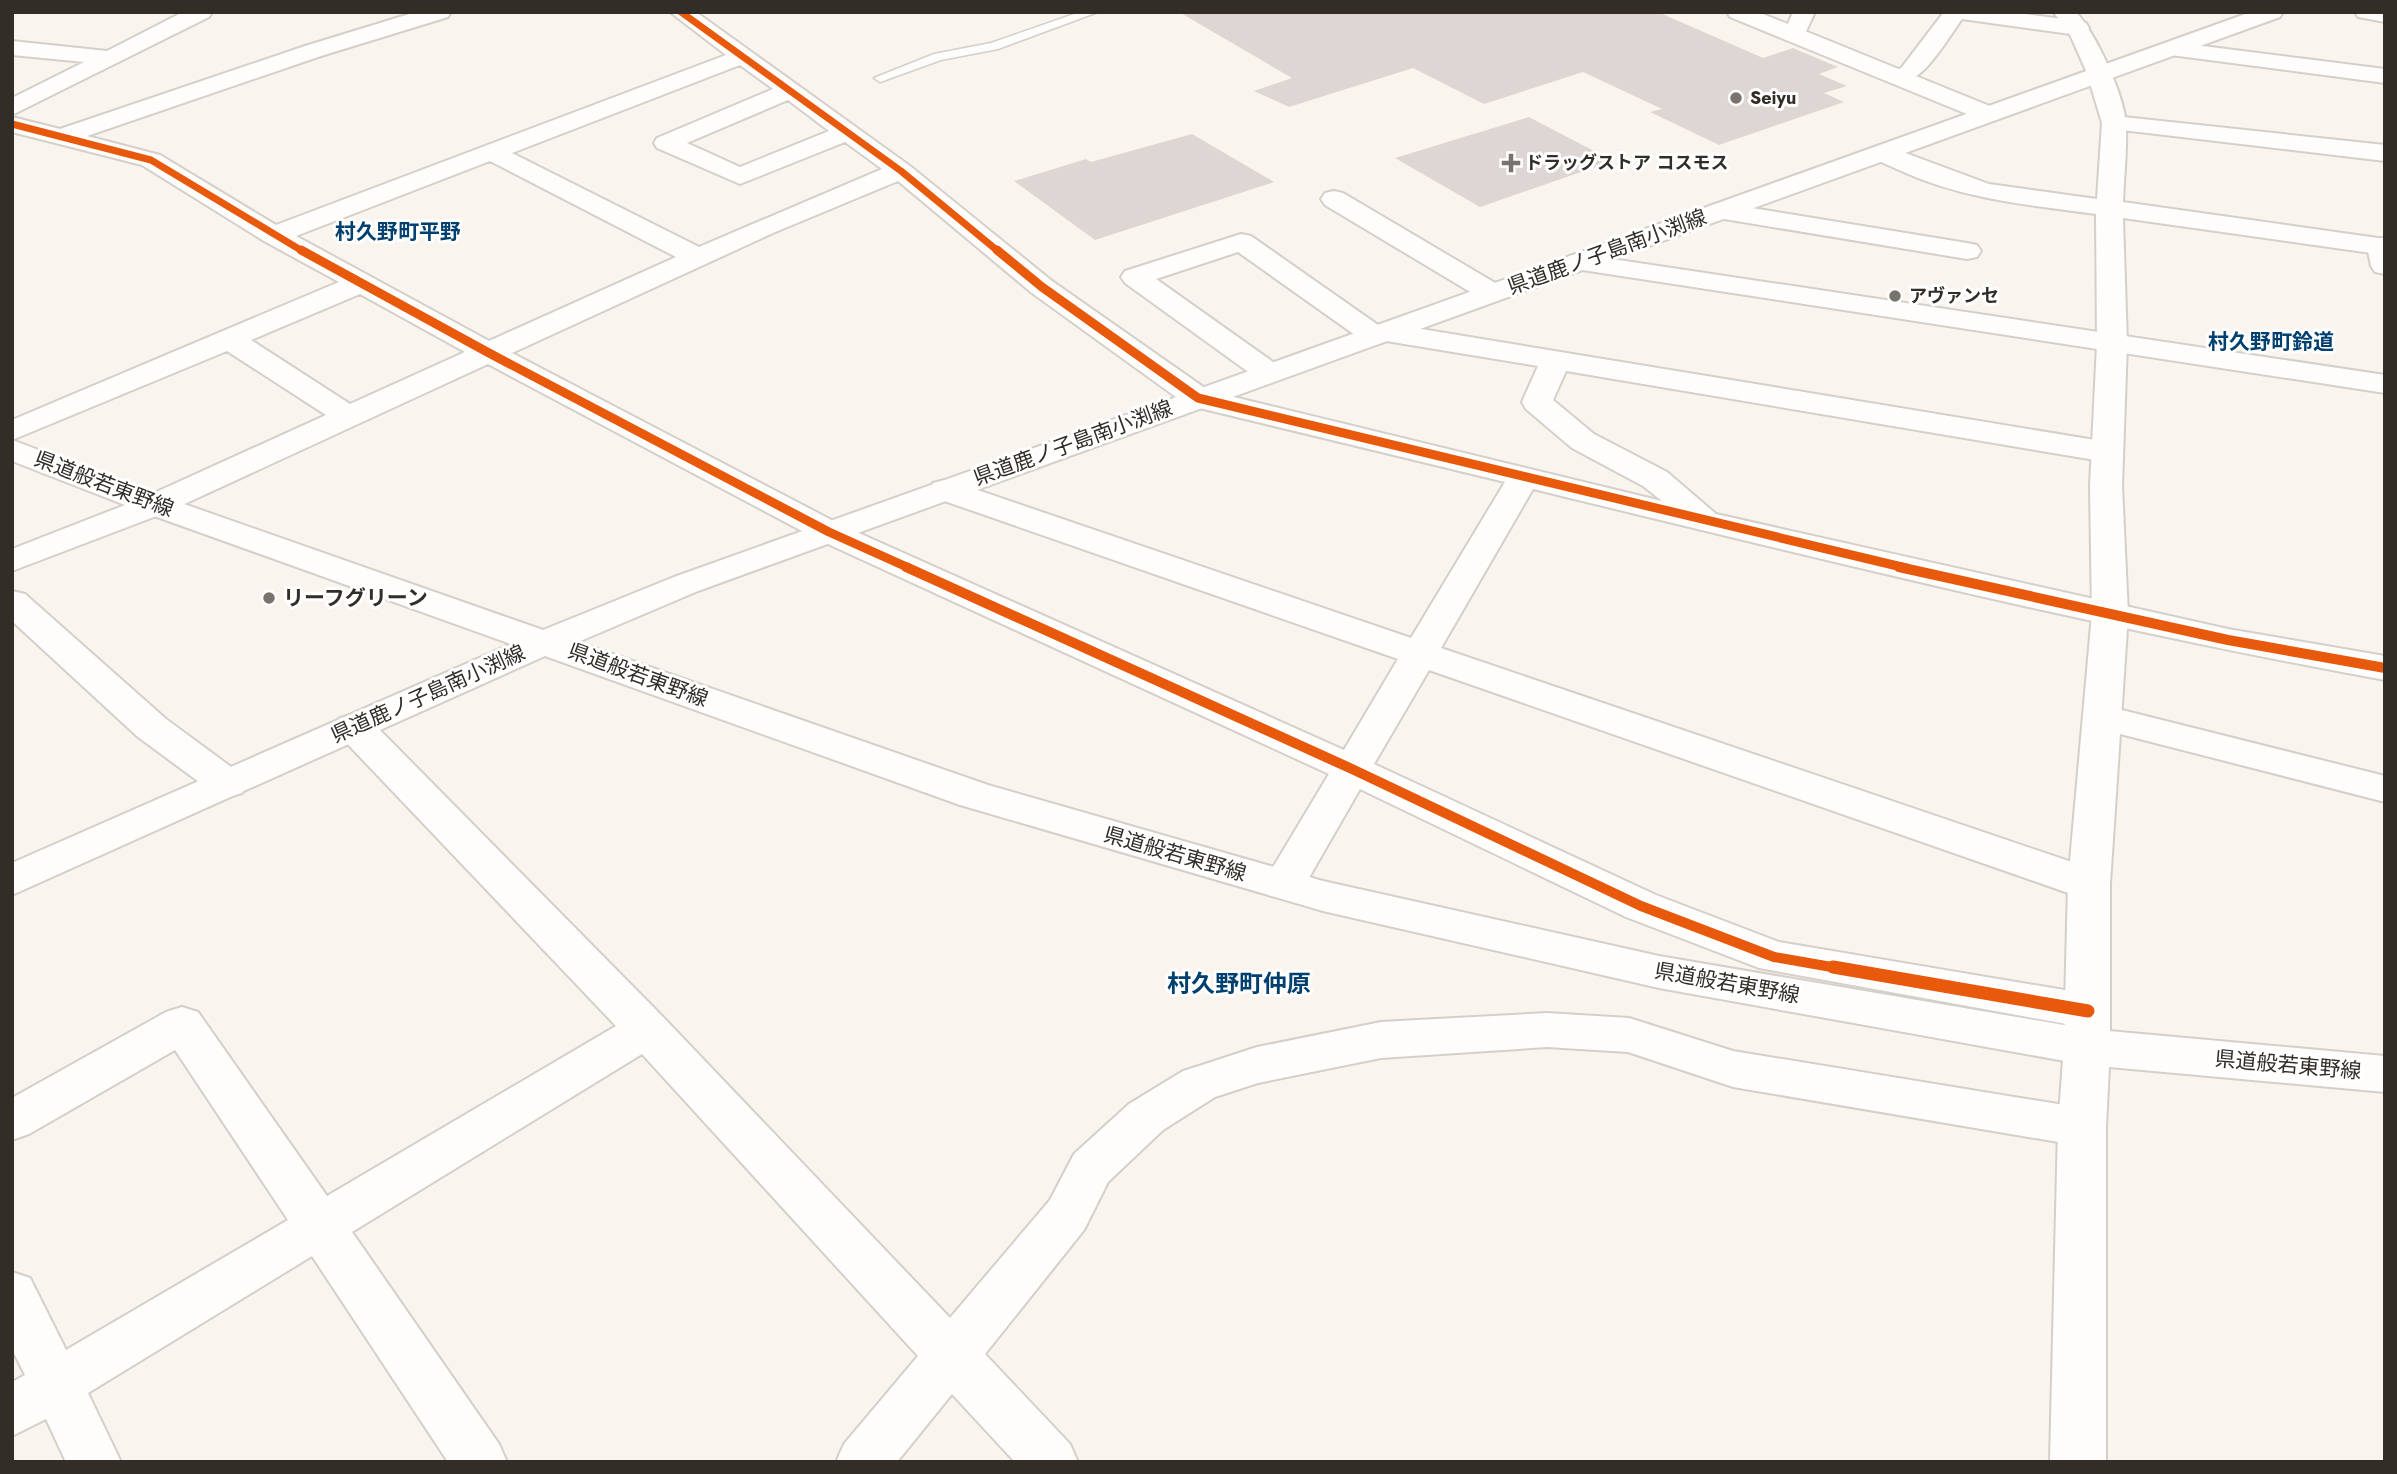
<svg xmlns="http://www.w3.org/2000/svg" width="2397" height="1474" font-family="Jost,'Noto Sans JP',sans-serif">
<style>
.building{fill:#ded6d3}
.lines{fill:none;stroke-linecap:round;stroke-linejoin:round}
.service-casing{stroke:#d4cfc9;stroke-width:3}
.minor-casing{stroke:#d4cfc9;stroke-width:4}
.tertiary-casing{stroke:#d4cfc9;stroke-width:4}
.secondary-casing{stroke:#d4cfc9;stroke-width:4}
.service{fill:#fefdfc;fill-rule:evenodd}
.minor{fill:#fefdfc;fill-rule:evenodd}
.tertiary{fill:#fefdfc;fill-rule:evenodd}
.secondary{fill:#fefdfc;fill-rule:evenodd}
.cycleway-far3-casing{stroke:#fff;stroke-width:10}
.cycleway-far2-casing{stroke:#fff;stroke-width:12}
.cycleway-far1-casing{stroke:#fff;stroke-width:15}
.cycleway-casing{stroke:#fff;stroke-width:18}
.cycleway-far3{stroke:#e8590c;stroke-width:7}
.cycleway-far2{stroke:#e8590c;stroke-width:9}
.cycleway-far1{stroke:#e8590c;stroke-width:10}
.cycleway{stroke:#e8590c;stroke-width:13}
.poi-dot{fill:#79736d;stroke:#fff;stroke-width:2.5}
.labels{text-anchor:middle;stroke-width:6;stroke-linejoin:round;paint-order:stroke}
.far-poi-label{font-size:18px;font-weight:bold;fill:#332d27;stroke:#fff;text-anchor:start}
.far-quarter-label{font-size:21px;font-weight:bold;fill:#00406f;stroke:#fff}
.street-label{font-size:21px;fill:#332d27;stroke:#fff}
.poi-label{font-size:21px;font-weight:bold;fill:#332d27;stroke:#fff;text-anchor:start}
.quarter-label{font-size:24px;font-weight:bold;fill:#00406f;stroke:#fff}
</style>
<rect width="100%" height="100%" fill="#faf4ee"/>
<!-- building -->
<path class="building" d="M1179 12H1658L1763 58 1793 48 1838 67 1819 74 1847 86 1824 93 1844 102 1719 145 1650 112 1662 109 1583 72 1484 104 1413 68 1289 107 1254 91 1292 78Z
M1529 117 1613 161 1480 207 1395 158Z
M1192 134 1274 182 1095 240 1014 181 1086 159 1091 162Z"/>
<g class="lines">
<!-- service casing -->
<g class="service-casing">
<path id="service" d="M1080 12H1098L998 49 941 60 880 82 874 78 934 54 991 43Z"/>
</g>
<!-- minor casing -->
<g class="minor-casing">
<path id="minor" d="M183 12H212L209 17 12 115V98L84 62 12 55V41L107 51Z
M416 12H451L448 17 321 56 87 136 160 155 276 225 726 55 670 12H696L910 166 1052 281 1209 391 1662 501 1643 486 1572 448 1526 409 1522 402 1538 366 1386 341 1375 345 1365 342 1238 252 1156 279 1280 367 1284 373 1280 379 1269 382 1258 379 1125 283 1121 277 1125 271 1241 234 1251 236 1378 325 1385 323 2107 442 2118 445 2123 452 2118 459 2107 462 1566 371 1553 400 1594 434 1667 472 1716 514 2228 629 2385 656V680C2098 628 1816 558 1533 489L1441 648 2104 873 2110 884 2104 895 2089 899 2074 895 1429 670 1374 764 1656 895 1779 942 2088 994 2104 999 2110 1011 2104 1023 2088 1028 1759 968 1626 917 1360 789 1299 895 1284 899 1269 895 1263 884 1329 774 817 539 488 364 167 512 12 571V549L143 498 326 415 227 351 12 440V420L339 282 264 241 142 165 12 132V117L60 129 305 46ZM740 65 773 89 657 138 654 143 657 148 740 184 845 142 882 169 699 247 512 153ZM788 100 829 131 740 167 687 143ZM490 161 676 257 489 341 296 236ZM898 181 1032 293 1187 405 1505 482 1411 638 957 483 945 480 933 483 929 490 933 497 1398 659 1344 750 841 525 512 353 773 233ZM360 294 465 352 350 404 251 340Z
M1793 12H1815L1802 40H1786L1783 35Z
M1944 12H2010L2078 21 2086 23 2089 28 2086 33 2078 35 1962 19C1947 39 1920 90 1892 83L1888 78 1902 67Z
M2355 12H2385V22L2358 17Z
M2171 42 2385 69V83L2163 54 2160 49 2163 44Z
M2114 116 2385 145V161L2105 128 2102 123 2105 118Z
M1334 191 1343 193 1502 287 1506 293 1502 299 1492 302 1482 299 1325 205 1321 199 1325 193Z
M1721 203 1967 243 1977 245 1981 251 1977 257 1967 259 1712 217 1708 211 1712 205Z
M2381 238 2385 239V274L2375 272 2371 266 2367 246 2371 240Z
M1579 254 2385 375V393L1569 268 1565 262 1569 256Z
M12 591 25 594 166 719 242 775 248 784 242 793 228 797 214 793 138 737 12 621Z
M2102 705 2385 776V802L2089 726 2083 717 2089 708Z
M354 715 368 718 663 1017 950 1318 1050 1200 1074 1154 1129 1104 1183 1071 1199 1066 1257 1047 1381 1022 1547 1013 1629 1018 1733 1051 2082 1108 2099 1113 2106 1127 2099 1141 2082 1146 1733 1087 1628 1052 1547 1047 1381 1058 1258 1083 1215 1097 1163 1130 1108 1182 1084 1230 985 1354 1070 1444 1078 1462H1015L952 1394 897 1462H836L844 1444 918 1356 642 1054 352 1232 499 1444 507 1462H448L312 1256 88 1393 121 1462H66L46 1419 12 1436V1382L25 1375 12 1349V1272L30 1278 66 1350 288 1220 175 1050 29 1134 12 1140V1098L166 1012 182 1007 198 1012 327 1196 616 1026 340 736 335 727 340 718Z"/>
</g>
<!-- tertiary casing -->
<g class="tertiary-casing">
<path id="tertiary" d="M1727 12H1758L1997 109 2000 114 1997 119 1988 121 1979 119 1730 17Z
M2053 12H2076C2096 34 2125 96 2126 126 2127 151 2124 177 2123 202L2385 239V255L2123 218 2127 344 2122 486 2128 614 2110 884V1047L2106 1127V1462H2050L2058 1127 2064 1047 2068 884 2092 614 2090 486 2097 344 2096 214C2029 205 1961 199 1899 170 1889 165 1877 162 1871 153L1875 148 1884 145 1989 184 2097 199 2102 123 2087 73 2068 30Z"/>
</g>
<!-- secondary casing -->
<g class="secondary-casing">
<path id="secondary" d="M2251 12H2283L2280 17 698 591 578 642 988 785 1323 881 1659 956 2087 1029 2385 1056V1092L2087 1065 1659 988 1323 911 960 805 545 656 12 895V863L511 644 143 512 12 461V440L167 498 543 630 674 577Z"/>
</g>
<!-- service -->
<use href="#service" class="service"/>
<!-- minor -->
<use href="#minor" class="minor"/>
<!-- tertiary -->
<use href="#tertiary" class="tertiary"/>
<!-- secondary -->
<use href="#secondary" class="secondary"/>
<!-- cycleway-far3 casing -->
<g class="cycleway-far3-casing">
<path id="cycleway-far3" d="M681 12 901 171 999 252
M12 124 151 160 304 252"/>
</g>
<!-- cycleway-far2 casing -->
<g class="cycleway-far2-casing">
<path id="cycleway-far2" d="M301 250 489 353 829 532 909 568
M997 250 1042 287 1198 398 1906 568"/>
</g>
<!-- cycleway-far1 casing -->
<g class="cycleway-far1-casing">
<path id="cycleway-far1" d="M906 567 1352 769 1641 906 1774 957 1843 969
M1899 567 2228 640 2385 668"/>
</g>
<!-- cycleway casing -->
<g class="cycleway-casing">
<path id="cycleway" d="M1833 967 2088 1011"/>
</g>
<!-- cycleway-far3 -->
<use href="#cycleway-far3" class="cycleway-far3"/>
<!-- cycleway-far2 -->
<use href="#cycleway-far2" class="cycleway-far2"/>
<!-- cycleway-far1 -->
<use href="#cycleway-far1" class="cycleway-far1"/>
<!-- cycleway -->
<use href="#cycleway" class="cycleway"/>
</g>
<!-- markers -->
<g class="poi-dot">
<circle cx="1736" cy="98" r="7"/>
<path d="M1507.5 152.5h7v7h7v7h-7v7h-7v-7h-7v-7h7z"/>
<circle cx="1895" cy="296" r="7"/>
<circle cx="269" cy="598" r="7"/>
</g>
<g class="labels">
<!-- far-poi labels -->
<g class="far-poi-label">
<text x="1750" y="104">Seiyu</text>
<text x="1525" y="169">ドラッグストア コスモス</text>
<text x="1909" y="302">アヴァンセ</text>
</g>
<!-- far-quarter labels -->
<g class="far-quarter-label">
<text x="398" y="239">村久野町平野</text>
<text x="2271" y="349">村久野町鈴道</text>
</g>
<!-- street labels -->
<g class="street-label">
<text transform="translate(1607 252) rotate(-20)" y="7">県道鹿ノ子島南小渕線</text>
<text transform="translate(1073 443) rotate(-20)" y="7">県道鹿ノ子島南小渕線</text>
<text transform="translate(104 484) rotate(21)" y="7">県道般若東野線</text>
<text transform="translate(638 675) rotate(20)" y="7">県道般若東野線</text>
<text transform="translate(428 694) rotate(-24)" y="7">県道鹿ノ子島南小渕線</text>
<text transform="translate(1175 854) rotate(16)" y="7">県道般若東野線</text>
<text transform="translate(1727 983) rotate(10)" y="7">県道般若東野線</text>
<text transform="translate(2288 1065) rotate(5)" y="7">県道般若東野線</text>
</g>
<!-- poi labels -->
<g class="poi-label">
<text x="283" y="605">リーフグリーン</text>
</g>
<!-- quarter labels -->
<g class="quarter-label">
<text x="1239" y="992">村久野町仲原</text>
</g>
</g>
<!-- border -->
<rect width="2397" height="1474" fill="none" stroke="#332d27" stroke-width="28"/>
</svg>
